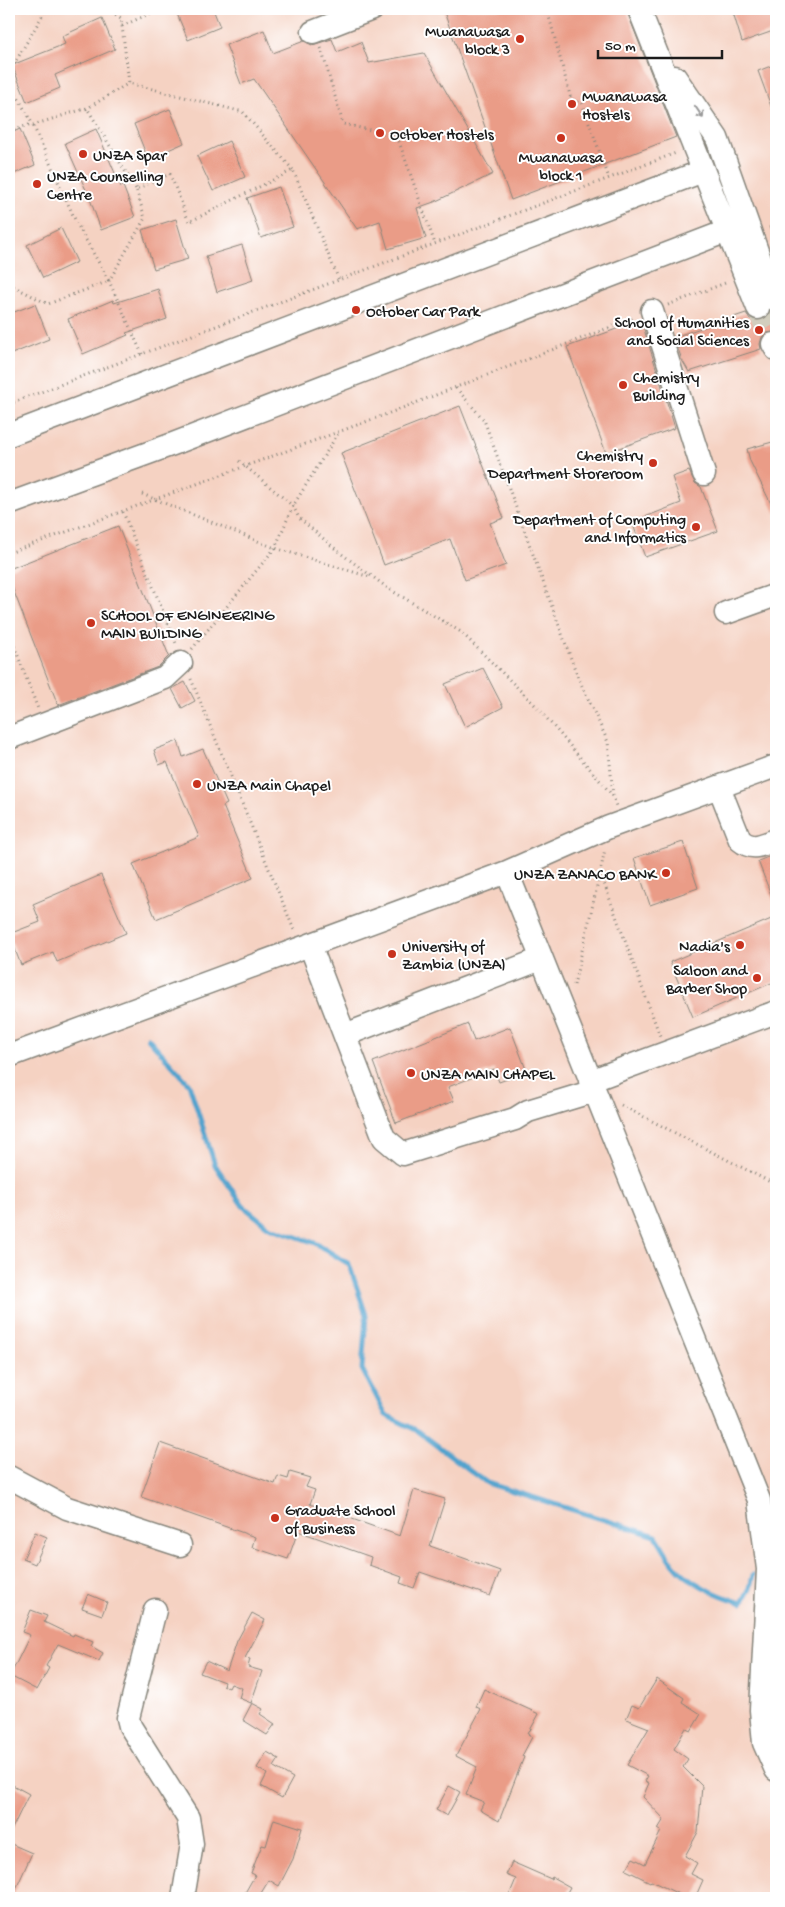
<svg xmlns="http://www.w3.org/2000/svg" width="785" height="1907" font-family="'Gochi Hand',sans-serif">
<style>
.built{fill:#f5d2c2}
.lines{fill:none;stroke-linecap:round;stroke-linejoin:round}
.stream{stroke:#53a3cd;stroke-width:5}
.building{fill:#ea9c87}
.minor-tunnel{stroke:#d2cebe;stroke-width:22;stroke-dasharray:22 11;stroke-linecap:butt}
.minor-casing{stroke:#87857b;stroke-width:25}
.path{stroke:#87857b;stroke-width:3;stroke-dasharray:1 4;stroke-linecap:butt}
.minor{stroke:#fff;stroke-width:22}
.oneway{stroke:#999}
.poi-dot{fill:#c8321e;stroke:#fff;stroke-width:2}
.labels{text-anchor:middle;stroke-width:4;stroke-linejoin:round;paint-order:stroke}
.poi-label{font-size:16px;fill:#1c1c1c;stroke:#fff;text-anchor:start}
</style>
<rect width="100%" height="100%" fill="#fff"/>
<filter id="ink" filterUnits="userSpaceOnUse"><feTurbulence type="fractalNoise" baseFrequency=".02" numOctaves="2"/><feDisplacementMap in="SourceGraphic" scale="10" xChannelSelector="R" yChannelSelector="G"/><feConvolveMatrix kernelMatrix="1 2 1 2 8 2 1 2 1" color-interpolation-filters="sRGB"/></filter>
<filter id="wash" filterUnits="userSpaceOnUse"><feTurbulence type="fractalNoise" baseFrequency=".0096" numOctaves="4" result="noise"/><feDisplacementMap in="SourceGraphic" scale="20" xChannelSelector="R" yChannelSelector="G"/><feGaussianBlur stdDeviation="1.12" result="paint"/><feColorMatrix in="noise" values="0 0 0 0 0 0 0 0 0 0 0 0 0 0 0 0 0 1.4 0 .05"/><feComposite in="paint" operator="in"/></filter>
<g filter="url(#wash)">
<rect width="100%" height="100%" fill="#f2eeda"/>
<!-- built -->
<path class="built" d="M9 9H776V1898H9Z"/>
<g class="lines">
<!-- stream -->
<path class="stream" d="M148 1038 189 1084 215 1165 243 1206 269 1227 315 1243 349 1264 366 1315 362 1369 386 1415 418 1431 487 1483 656 1536C662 1545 667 1555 673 1563 689 1584 718 1595 742 1603L750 1588 753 1575"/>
</g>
<g id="blocks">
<!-- building -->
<path class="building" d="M175 9H213L220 27 188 40Z
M443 9H626L676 137 511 200Z
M732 9H776V30L742 42Z
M102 18 115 49 55 75 60 88 27 102 12 65 65 44 62 36Z
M264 30 273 53 304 41 312 45 332 39 337 52 361 42 369 63 424 53 493 174 434 202 417 208 426 238 388 249 380 221 357 229 254 79 241 84 226 45Z
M776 64V117H775L758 71Z
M170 109 184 143 148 159 134 124Z
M20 129 35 165 9 176V134Z
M96 129 121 187 123 186 135 217 101 230 90 199 65 143Z
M229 141 245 177 213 191 197 156Z
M279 187 293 227 261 238 247 198Z
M176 219 188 259 154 269 142 230Z
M61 228 77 262 43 278 27 245Z
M242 245 253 280 217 292 206 256Z
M158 289 167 319 126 333 128 335 83 354 68 319 113 300 114 303Z
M35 304 49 339 9 355V314Z
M770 311 776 313V332L767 333 762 337 760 344 761 349 689 372 682 360 674 337 746 313 750 319 757 321 762 320 768 316Z
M641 320 675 428 606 453 567 347Z
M460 406 504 518 490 523 506 565 465 580 450 539 384 565 341 453Z
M776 441V514L750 461 747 449Z
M689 471 695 483 701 487 718 531 645 557 632 522 681 503 672 477Z
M118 526 169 656 158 667 58 705 9 579V569Z
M483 668 503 707 465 727 445 684Z
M185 682 195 701 182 708 172 689Z
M178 741 183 757 203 749 227 804 223 806 253 878 156 919 133 864 199 837 167 762 159 765 154 750Z
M683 842 698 888 650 905 634 858Z
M776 854V905H775L758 861Z
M101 875 126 933 57 962 53 952 21 965 9 934 40 922 33 904Z
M776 917V981L693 1017 670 962Z
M468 1024 474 1041 510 1027 527 1072 499 1082 494 1069 448 1087 454 1101 396 1123 373 1062Z
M160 1443 275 1484 278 1476 288 1479 290 1472 310 1478 306 1487 315 1490 310 1504 400 1536 414 1490 445 1499 430 1546 500 1571 490 1596 420 1572 414 1588 400 1583 402 1577 369 1565 371 1557 298 1531 288 1559 252 1547 255 1537 141 1497Z
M35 1532 47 1537 35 1564 23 1559Z
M88 1594 107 1602 102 1615 82 1608Z
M31 1610 47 1616 44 1622 73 1636 74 1634 93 1642 91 1646 103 1653 99 1661 58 1644 46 1666 49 1668 37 1690 10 1676 30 1635 22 1632Z
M252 1613 265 1620 245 1658 250 1659 248 1667 262 1671 251 1703 239 1698 242 1688 231 1684 229 1688 223 1685 224 1682 200 1673 206 1661 227 1671 237 1641Z
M657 1679 684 1698 682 1702 701 1714 691 1731 686 1728 674 1749 688 1759 683 1767 702 1786 698 1832 685 1856 697 1863 691 1874 703 1880 695 1898H680L681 1895 651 1881 650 1882 626 1870 633 1858 645 1864 661 1831 658 1829 664 1819 643 1797 649 1783 645 1781 648 1776 627 1765 649 1728 626 1719 632 1705 639 1708Z
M484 1689 539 1714 528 1734 532 1737 522 1756 524 1757 499 1821 480 1810 484 1802 466 1795 477 1767 456 1756 481 1709 476 1707Z
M252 1703 263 1709 260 1714 275 1724 267 1735 243 1720Z
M267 1752 279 1759 274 1767 293 1778 282 1798 261 1786 267 1774 257 1768Z
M9 1783 29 1794 9 1835Z
M449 1786 460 1792 447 1816 436 1810Z
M274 1819 302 1828 293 1859 279 1886 269 1880 258 1898H242L255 1875 251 1873 262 1845 266 1846Z
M9 1843 32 1853 12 1898H9Z
M512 1862 551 1879 552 1877 570 1887 564 1898H508L516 1879 506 1875Z"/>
</g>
</g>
<g filter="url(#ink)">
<use href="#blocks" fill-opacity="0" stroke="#87857b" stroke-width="1"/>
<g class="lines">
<!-- minor-tunnel -->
<path class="minor-tunnel" d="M758 308 773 344"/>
<!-- minor casing -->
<g class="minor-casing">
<path id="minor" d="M639 9 758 308
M313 32 372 9
M675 77 717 138 763 268 776 300
M652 311 704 474
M773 344 776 349
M9 435 703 171
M9 504 173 444 727 231
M726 613 776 595
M9 738 165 678 181 663
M719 787 740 840C753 851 761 845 776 840
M507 872 759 1500 768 1569 761 1710 764 1743 776 1770
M310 945 384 1138 403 1154 515 1119 528 1111 594 1091
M345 1035 541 959
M9 1056 507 872 609 827 776 766
M590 1081 776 1012
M9 1477 67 1508 180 1545
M155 1610 128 1718 130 1726 188 1818 192 1844 183 1898"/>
</g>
<!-- path -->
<path class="path" d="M107 9 121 18 129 83 243 112 293 170
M547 9 571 99 582 103 609 178
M45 11 53 9
M122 26 160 9
M321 48 343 124 397 136 435 244
M9 73 45 11 44 9
M9 81 33 125 87 108 136 189
M86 109 129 83
M9 131 32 124
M769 228 776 226
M9 284 48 304 109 281 77 224 33 125
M668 305 728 282
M142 354 109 281 145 218 136 189 170 174 189 222 293 170 339 280
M456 388 484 420 577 675 608 742 613 795
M9 404 676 153
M239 461 293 506 299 518 339 552 389 589 461 632 537 707 613 796 616 806
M142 494 275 548 370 577
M123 512 177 646
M9 553 387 414 634 318
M9 632 38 709
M192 649 275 548 293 506 339 432
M191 679 294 930
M601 875 660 1036
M574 985 600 874 605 849
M621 1105 776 1185
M773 1483 776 1473"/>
<!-- minor -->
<use href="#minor" class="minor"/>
</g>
<!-- one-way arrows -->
<defs><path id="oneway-shaft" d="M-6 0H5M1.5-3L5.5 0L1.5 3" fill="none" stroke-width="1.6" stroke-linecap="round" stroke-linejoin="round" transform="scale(1.25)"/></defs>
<use class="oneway" href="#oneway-shaft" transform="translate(699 112) rotate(56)"/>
</g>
<!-- markers -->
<g class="poi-dot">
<circle cx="520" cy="39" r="5"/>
<circle cx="572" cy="104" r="5"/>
<circle cx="380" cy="133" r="5"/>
<circle cx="561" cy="138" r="5"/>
<circle cx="83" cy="154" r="5"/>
<circle cx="37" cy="184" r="5"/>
<circle cx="356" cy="310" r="5"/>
<circle cx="759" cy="330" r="5"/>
<circle cx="623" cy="385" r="5"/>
<circle cx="653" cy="463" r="5"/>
<circle cx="696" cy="527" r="5"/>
<circle cx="91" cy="623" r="5"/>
<circle cx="197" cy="784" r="5"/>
<circle cx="666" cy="873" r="5"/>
<circle cx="740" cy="945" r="5"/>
<circle cx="392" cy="954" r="5"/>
<circle cx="757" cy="978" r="5"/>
<circle cx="411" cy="1073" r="5"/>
<circle cx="275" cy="1518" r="5"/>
</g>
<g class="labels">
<!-- poi labels -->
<g class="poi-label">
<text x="510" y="36" text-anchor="end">Mwanawasa<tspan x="510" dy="18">block 3</tspan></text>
<text x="582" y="101">Mwanawasa<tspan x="582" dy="18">Hostels</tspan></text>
<text x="390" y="139">October Hostels</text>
<text x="93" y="160">UNZA Spar</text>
<text x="561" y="162" text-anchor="middle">Mwanawasa<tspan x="561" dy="18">block 1</tspan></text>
<text x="47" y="181">UNZA Counselling<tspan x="47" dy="18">Centre</tspan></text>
<text x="366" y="316">October Car Park</text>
<text x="749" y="327" text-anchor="end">School of Humanities<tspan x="749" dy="18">and Social Sciences</tspan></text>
<text x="633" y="382">Chemistry<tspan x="633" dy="18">Building</tspan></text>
<text x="643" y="460" text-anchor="end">Chemistry<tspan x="643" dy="18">Department Storeroom</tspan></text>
<text x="686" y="524" text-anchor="end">Department of Computing<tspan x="686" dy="18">and Informatics</tspan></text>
<text x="101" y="620">SCHOOL OF ENGINEERING<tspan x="101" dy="18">MAIN BUILDING</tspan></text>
<text x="207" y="790">UNZA Main Chapel</text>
<text x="656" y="879" text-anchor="end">UNZA ZANACO BANK</text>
<text x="402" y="951">University of<tspan x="402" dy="18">Zambia (UNZA)</tspan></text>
<text x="730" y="951" text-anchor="end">Nadia's</text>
<text x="747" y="975" text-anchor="end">Saloon and<tspan x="747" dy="18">Barber Shop</tspan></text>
<text x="421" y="1079">UNZA MAIN CHAPEL</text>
<text x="285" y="1515">Graduate School<tspan x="285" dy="18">of Business</tspan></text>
</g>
</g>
<!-- margin -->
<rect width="785" height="1907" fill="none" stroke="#fff" stroke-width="30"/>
<!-- scale -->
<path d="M598 50v8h124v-8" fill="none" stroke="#1c1c1c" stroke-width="2.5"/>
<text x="605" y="50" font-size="15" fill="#1c1c1c" stroke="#ffffff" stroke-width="4" paint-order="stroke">50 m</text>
</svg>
